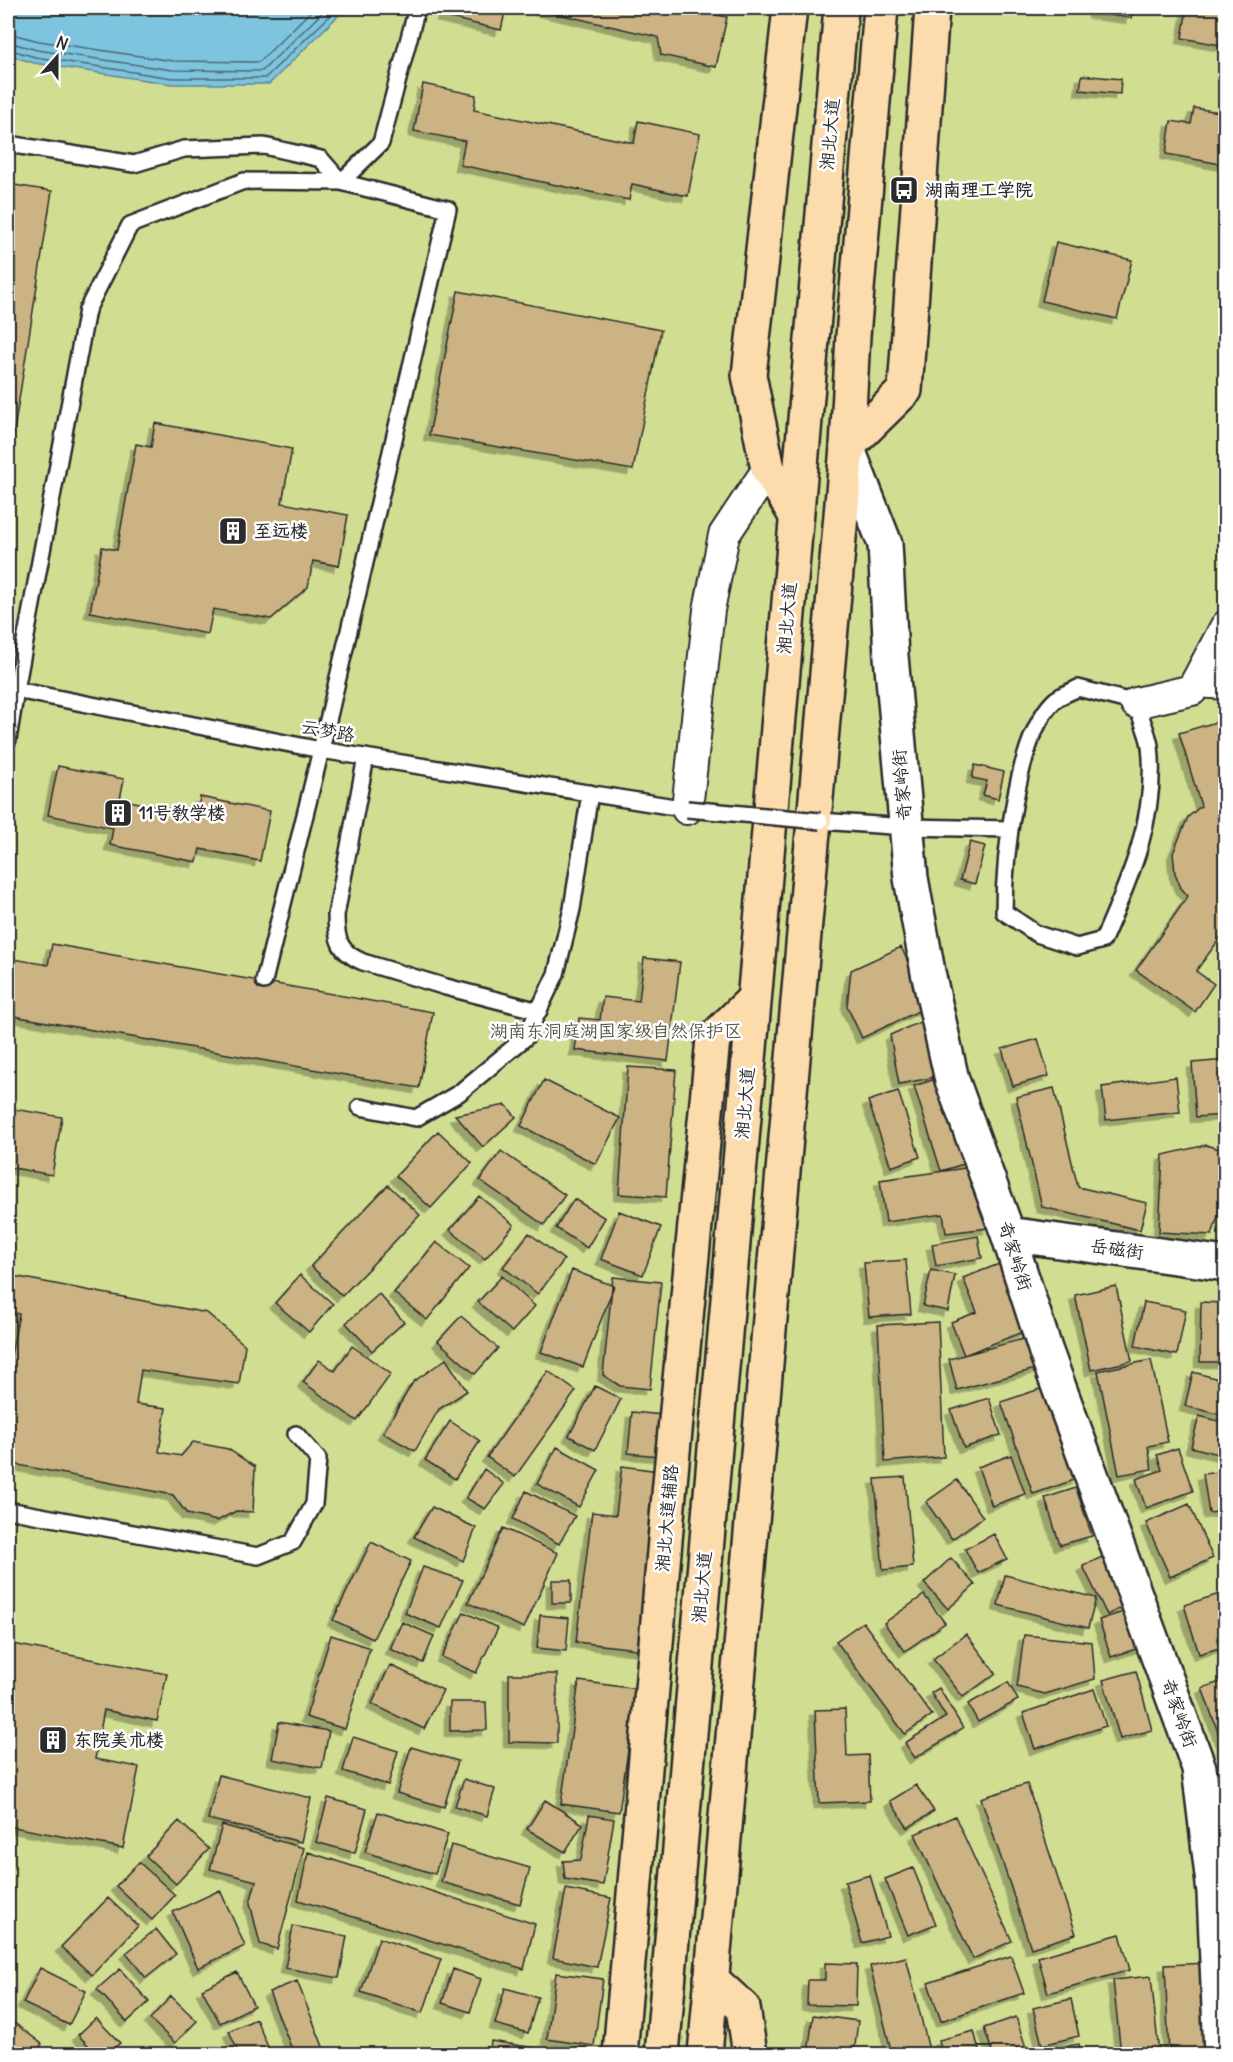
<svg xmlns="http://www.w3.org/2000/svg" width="1233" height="2062" font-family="Delius,'LXGW WenKai TC',sans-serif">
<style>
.green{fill:#d1de92;stroke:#7e845e;stroke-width:1.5}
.water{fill:#7dc4de;stroke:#5c8796;stroke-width:1.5}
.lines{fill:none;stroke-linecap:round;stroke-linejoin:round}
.shore{stroke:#4c6873;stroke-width:1.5}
.building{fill:#cbb383;stroke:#2b2b2b;stroke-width:1.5;filter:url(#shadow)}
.service-casing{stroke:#2b2b2b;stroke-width:20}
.minor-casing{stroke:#2b2b2b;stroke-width:34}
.tertiary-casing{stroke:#2b2b2b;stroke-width:38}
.primary-casing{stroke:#2b2b2b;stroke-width:38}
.trunk-casing{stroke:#2b2b2b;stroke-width:38}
.service{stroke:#fff;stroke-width:15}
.minor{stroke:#fff;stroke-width:30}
.tertiary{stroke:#fff;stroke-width:33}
.primary{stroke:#fcdcac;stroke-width:33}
.trunk{stroke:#fcdcac;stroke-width:33}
.service-bridge-casing{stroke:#2b2b2b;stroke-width:20;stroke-linecap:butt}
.service-bridge{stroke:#fff;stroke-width:15}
.labels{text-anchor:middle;stroke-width:5;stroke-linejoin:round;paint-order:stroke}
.street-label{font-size:18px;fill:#2b2b2b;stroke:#fff}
.poi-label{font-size:18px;font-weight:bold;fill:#2b2b2b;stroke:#fff;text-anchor:start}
.park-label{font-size:18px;fill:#545845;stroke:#fff}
</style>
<defs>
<filter id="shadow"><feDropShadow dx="-5.5" dy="5.5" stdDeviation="0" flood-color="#0004"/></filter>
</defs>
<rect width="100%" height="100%" fill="#efe8da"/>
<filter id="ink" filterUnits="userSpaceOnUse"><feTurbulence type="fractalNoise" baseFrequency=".0167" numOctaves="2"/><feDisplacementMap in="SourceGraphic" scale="12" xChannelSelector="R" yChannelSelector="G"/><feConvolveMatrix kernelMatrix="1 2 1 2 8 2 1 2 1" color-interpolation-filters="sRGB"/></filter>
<g filter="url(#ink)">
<!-- green -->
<path class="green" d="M8 8H1225V2054H8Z"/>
<!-- water -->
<path class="water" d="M8 8H346L269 84H171L34 63 8 55Z"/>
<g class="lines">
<!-- shore -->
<path class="shore" d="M8 33 39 41 173 61 259 62 314 8
M8 42 37 50 172 70 262 71 327 8
M8 49 35 57 172 78H265L338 8"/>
</g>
<!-- building -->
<path class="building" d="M444 8H506L501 30 442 16Z
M532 8H683L727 17 716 67 661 55 658 37Z
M1094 8H1133L1131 18 1094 13Z
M1187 8H1226V46L1182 38Z
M1082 75 1121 79 1120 94 1080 90Z
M423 84 476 95 474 110 634 143 638 121 700 134 688 196 632 184 629 200 460 165 465 141 414 131Z
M1194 108 1226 113V165L1166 154 1171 121 1191 124Z
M8 184 52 191 8 469Z
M1056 242 1132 260 1117 319 1042 301Z
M458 291 661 330 633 470 429 435Z
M155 423 292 449 282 503 348 515 339 566 313 561 308 587 271 619 213 609 208 634 90 612 102 547 117 550 136 444 151 447Z
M1226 719V746H1220L1226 760V930L1196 971 1214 984 1195 1012 1136 970 1188 896 1181 888 1175 873 1173 853 1188 817 1201 806 1179 733Z
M975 765 1004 772 998 799 983 795 987 781 972 778Z
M58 766 124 779 120 799 197 815 200 797 270 811 260 861 200 849 197 862 110 845 113 828 48 815Z
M970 842 985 846 975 884 960 880Z
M52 944 433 1012 419 1088 8 1015V995L14 959 48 965Z
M901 947 929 1006 862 1038 847 1006 851 970Z
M644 958 680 962 668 1061 575 1050 579 1018 600 1020 603 997 639 1001Z
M936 1015 947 1075 899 1084 890 1035Z
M1038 1039 1049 1076 1013 1086 1002 1049Z
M1226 1060V1115L1196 1117 1192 1063Z
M628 1067 676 1070 666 1197 619 1194Z
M945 1076 973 1161 941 1171 914 1086Z
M1176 1077 1180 1112 1106 1120 1102 1087Z
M544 1080 620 1118 596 1164 521 1126Z
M1054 1088 1078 1187 1147 1203 1140 1230 1042 1207 1016 1097Z
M898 1091 920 1157 891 1167 868 1101Z
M506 1105 516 1117 483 1147 455 1115Z
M8 1108 62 1117 52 1175 8 1167Z
M438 1131 472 1163 431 1208 396 1176Z
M1206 1145 1226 1151V1191L1212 1235 1159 1232 1163 1155Z
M501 1151 565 1195 544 1225 480 1180Z
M980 1166 989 1228 946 1233 943 1214 886 1222 880 1180Z
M388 1185 420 1215 342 1296 311 1266Z
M479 1196 514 1225 485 1259 450 1230Z
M574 1199 605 1218 587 1248 556 1228Z
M619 1211 661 1227 643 1275 601 1259Z
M529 1233 564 1260 538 1294 503 1267Z
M978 1236 982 1258 936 1266 932 1244Z
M436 1242 469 1268 427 1320 394 1293Z
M906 1260 911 1314 869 1317 864 1263Z
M1007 1261 1035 1327 964 1355 951 1322 977 1312 963 1278Z
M572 1270 614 1286 583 1367 541 1352Z
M931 1270 955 1275 948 1311 923 1306Z
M8 1275 207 1313 245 1345 239 1384 141 1370 136 1404 166 1408 159 1452 181 1456 193 1442 228 1449 255 1467 253 1512 236 1511 217 1521 187 1514 173 1495 8 1463V1371L19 1314 8 1311Z
M300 1275 333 1304 309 1332 275 1303Z
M502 1276 535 1306 512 1332 478 1302Z
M613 1277 661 1282 650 1389 620 1386 603 1375Z
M1116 1286 1132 1361 1091 1370 1075 1295Z
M379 1294 404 1322 372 1351 346 1323Z
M1144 1302 1186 1310 1177 1355 1135 1346Z
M1201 1302 1226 1303V1362H1200Z
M461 1316 498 1348 475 1374 438 1341Z
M938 1322 944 1457 885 1462 878 1325Z
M1034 1336 1043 1367 957 1390 949 1359Z
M352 1346 391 1374 357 1421 303 1382 319 1360 335 1371Z
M446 1359 467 1391 439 1409 415 1451 383 1433 413 1382Z
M1151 1360 1168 1442 1148 1446 1152 1469 1119 1475 1098 1371Z
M548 1371 576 1391 515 1477 487 1457Z
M1193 1372 1226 1381V1416L1185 1406Z
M595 1386 621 1399 595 1450 569 1436Z
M1046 1387 1077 1479 1033 1494 1001 1402Z
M989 1398 1001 1435 964 1448 951 1410Z
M632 1412 663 1415 659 1456 628 1453Z
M1199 1416 1226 1423V1456L1191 1447Z
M450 1421 480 1441 455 1479 425 1460Z
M557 1447 599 1470 579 1507 537 1484Z
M1178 1448 1193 1491 1146 1508 1136 1479 1162 1470 1157 1455Z
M1011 1455 1025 1494 992 1506 978 1467Z
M622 1466 666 1472 645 1650 576 1642 592 1512 616 1515Z
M484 1469 504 1484 485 1509 466 1498Z
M1226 1471V1511L1209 1513 1203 1474Z
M905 1477 913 1567 883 1570 875 1479Z
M957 1480 983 1517 952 1539 926 1502Z
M1076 1488 1092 1536 1060 1545 1045 1498Z
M526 1491 575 1516 559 1544 513 1519Z
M1189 1504 1213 1558 1170 1577 1146 1523Z
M432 1507 476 1528 463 1561 414 1537Z
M503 1528 558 1553 524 1628 468 1603Z
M994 1534 1007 1559 978 1573 965 1549Z
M371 1542 411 1561 373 1639 333 1620Z
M1108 1554 1132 1602 1107 1615 1083 1566Z
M951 1558 975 1585 948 1609 924 1583Z
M423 1567 463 1580 441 1628 405 1613Z
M1005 1575 1096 1598 1088 1628 998 1605Z
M552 1580H571V1603H552Z
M1226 1592V1646L1199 1654 1184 1605Z
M924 1595 945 1623 905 1651 884 1623Z
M1129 1610 1142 1647 1111 1657 1099 1620Z
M464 1612 498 1628 476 1673 442 1657Z
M540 1615 569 1618 566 1651 537 1648Z
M402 1622 434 1636 423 1663 390 1649Z
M863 1622 932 1715 905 1734 836 1641Z
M966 1634 996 1673 963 1697 933 1659Z
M331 1635 370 1648 345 1729 306 1717Z
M1024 1635 1092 1642 1095 1679 1045 1694 1017 1687Z
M8 1643 167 1674 157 1721 104 1710 95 1759 139 1767 123 1848 8 1826Z
M390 1665 443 1690 424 1729 372 1704Z
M1136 1671 1152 1730 1120 1739 1103 1680Z
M509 1674H557V1743L509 1742Z
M1226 1680V1754L1202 1688Z
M579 1681 637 1689 619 1812 561 1804Z
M1008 1682 1018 1700 978 1722 968 1704Z
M939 1688 963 1728 915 1758 905 1743 946 1717 931 1693Z
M1094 1689 1106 1726 1035 1749 1023 1713Z
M450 1702H486L487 1730 450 1731Z
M845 1709 847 1756 868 1755 870 1801 819 1803 815 1710Z
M279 1722 329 1731 322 1768 272 1759Z
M353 1737 398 1751 388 1785 343 1771Z
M411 1747 458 1761 444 1807 397 1793Z
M219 1775 311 1798 301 1842 208 1819Z
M464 1779 495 1789 487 1816 455 1806Z
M1027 1784 1076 1934 1031 1948 981 1798Z
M916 1785 934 1811 908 1828 890 1801Z
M328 1798 367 1809 355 1853 316 1842Z
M545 1800 583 1824 565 1852 527 1829Z
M378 1812 448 1834 435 1874 365 1852Z
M589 1815 614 1819 603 1885 565 1879 563 1861 581 1860Z
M955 1816 1012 1941 973 1959 915 1834Z
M179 1821 209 1849 176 1884 146 1856Z
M222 1825 304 1848 277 1949 260 1944 250 1903 256 1881 210 1869Z
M451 1845 530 1868 520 1904 441 1882Z
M308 1852 535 1924 524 1969 298 1900Z
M139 1862 175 1895 152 1920 116 1886Z
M913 1868 936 1924 908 1935 885 1879Z
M870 1875 888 1936 862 1943 845 1882Z
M566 1889 611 1898 597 1967 553 1958Z
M220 1890 245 1946 198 1968 173 1912Z
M108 1898 138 1926 92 1975 61 1947Z
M293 1926 347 1936 339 1978 285 1968Z
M156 1929 176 1954 146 1978 126 1953Z
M1120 1934 1130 1970 1048 1993 1038 1957Z
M379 1938 441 1959 423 2013 361 1992Z
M1011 1956 1024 1993 941 2021 928 1983Z
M906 1957 930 2054H892L870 1966Z
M825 1963 857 1964 856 2006 807 2005 808 1980H825Z
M1208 1963 1213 2054H1169L1165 1965Z
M40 1968 86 1991 69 2025 23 2003Z
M120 1969 149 2002 127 2022 97 1989Z
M453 1969 481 1979 470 2012 442 2003Z
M237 1972 254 2006 220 2023 202 1989Z
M556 1973 603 1979 594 2046 547 2039Z
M1151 1976 1159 2054H1121L1113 1980Z
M297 1981 326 2054H294L269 1992Z
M505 1988 538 1997 528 2033 495 2024Z
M171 1996 197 2021 175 2043 150 2019Z
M1071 1999 1079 2036 1042 2045 1033 2008Z
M813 2015 858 2021 854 2054H808Z
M1016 2017 1028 2054H993L984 2028Z
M96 2018 120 2043 107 2054H97L78 2035Z
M256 2019 271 2054H239L229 2031Z
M13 2022 42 2044 34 2054H10L8 2052V2029Z
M974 2031 980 2054H942L939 2040Z
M491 2041 571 2054H489Z
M1079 2044 1081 2054H1047L1046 2049Z
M214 2047 216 2054H190Z"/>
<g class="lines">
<!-- service casing -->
<g class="service-casing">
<path id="service" d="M8 144 134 164 184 149 264 146 321 159 341 182 381 143 417 8
M1078 688 1136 703C1140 717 1148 732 1150 746 1158 815 1130 879 1103 940L1077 947 1037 934 1004 912C1004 860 1016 738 1054 701 1060 695 1071 692 1078 688Z
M16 690 87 310 130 225 244 181 341 182 448 209 321 750 264 981
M8 740 16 690 321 750 687 809
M366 757 336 915C336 940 339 952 363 962L446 987 539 1011
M820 821 906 827 1010 829
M360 1107 416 1118 459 1093 526 1037 556 974 572 909 590 793
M8 1510 258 1556 293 1542 314 1504 318 1459 296 1434"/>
</g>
<!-- minor casing -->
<g class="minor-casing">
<path id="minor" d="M1197 682 1226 684
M1136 703 1192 690 1226 626
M687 809 709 610 724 535 768 469"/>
</g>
<!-- tertiary casing -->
<g class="tertiary-casing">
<path id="tertiary" d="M847 447 885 544 891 656 911 878 928 972 952 1080 1008 1234 1046 1352 1199 1768 1214 1892 1221 2054
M1008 1234 1226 1264"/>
</g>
<!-- primary casing -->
<g class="primary-casing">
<path id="primary" d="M790 8 749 375 768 469 796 516
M847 447 905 390 932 8
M711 1979 743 2008 750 2054
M620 2054 671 1472 713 1039 754 999"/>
</g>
<!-- trunk casing -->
<g class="trunk-casing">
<path id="trunk" d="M662 2054 841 8
M705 2054 847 447 853 336 881 8"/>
</g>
<!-- service -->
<use href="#service" class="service"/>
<!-- minor -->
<use href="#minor" class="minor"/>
<!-- tertiary -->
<use href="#tertiary" class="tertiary"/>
<!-- primary -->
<use href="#primary" class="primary"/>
<!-- trunk -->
<use href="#trunk" class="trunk"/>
<!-- service-bridge casing -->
<g class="service-bridge-casing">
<path id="service-bridge" d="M687 809 820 821"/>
</g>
<!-- service-bridge -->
<use href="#service-bridge" class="service-bridge"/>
</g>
</g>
<!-- icons -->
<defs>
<g id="bus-square" transform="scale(1.5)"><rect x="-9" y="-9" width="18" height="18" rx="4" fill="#2b2b2b" stroke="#fff"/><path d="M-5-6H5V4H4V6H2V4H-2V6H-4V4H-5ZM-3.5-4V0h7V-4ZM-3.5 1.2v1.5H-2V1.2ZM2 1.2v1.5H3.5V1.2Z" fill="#fff"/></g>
<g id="building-square" transform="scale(1.5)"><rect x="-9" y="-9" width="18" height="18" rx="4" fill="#2b2b2b" stroke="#fff"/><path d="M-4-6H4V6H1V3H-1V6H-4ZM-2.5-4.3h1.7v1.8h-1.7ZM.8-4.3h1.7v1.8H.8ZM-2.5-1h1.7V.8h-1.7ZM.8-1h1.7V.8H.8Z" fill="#fff"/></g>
</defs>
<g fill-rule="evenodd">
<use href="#bus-square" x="904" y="190"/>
<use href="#building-square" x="233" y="531"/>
<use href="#building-square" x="118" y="813"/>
<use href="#building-square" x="53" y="1740"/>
</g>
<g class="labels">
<!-- street labels -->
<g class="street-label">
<text transform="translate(830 134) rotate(-85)" y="6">湘北大道</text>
<text transform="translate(787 618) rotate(-85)" y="6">湘北大道</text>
<text transform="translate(328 731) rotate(10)" y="6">云梦路</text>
<text transform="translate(902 785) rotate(-95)" y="6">奇家岭街</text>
<text transform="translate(745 1103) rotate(-85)" y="6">湘北大道</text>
<text transform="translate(1117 1249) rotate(8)" y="6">岳磁街</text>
<text transform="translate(1015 1256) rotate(72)" y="6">奇家岭街</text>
<text transform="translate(667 1518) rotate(-85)" y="6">湘北大道辅路</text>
<text transform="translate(702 1587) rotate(-85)" y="6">湘北大道</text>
<text transform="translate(1179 1713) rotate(70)" y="6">奇家岭街</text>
</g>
<!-- poi labels -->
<g class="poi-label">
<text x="925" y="196">湖南理工学院</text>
<text x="254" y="537">至远楼</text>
<text x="139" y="819">11号教学楼</text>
<text x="74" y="1746">东院美术楼</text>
</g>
<!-- park labels -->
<g class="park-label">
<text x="616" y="1037">湖南东洞庭湖国家级自然保护区</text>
</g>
</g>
<!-- margin -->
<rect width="1233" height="2062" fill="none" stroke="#fff" stroke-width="30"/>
<rect x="15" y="15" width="1203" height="2032" fill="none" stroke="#2b2b2b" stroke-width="2" filter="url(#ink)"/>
<!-- north arrow -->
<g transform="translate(57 57) rotate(21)" stroke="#ffffff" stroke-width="4.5" paint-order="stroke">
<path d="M0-4.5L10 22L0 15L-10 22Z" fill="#2b2b2b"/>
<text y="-9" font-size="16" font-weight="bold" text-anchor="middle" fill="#2b2b2b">N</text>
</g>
</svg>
